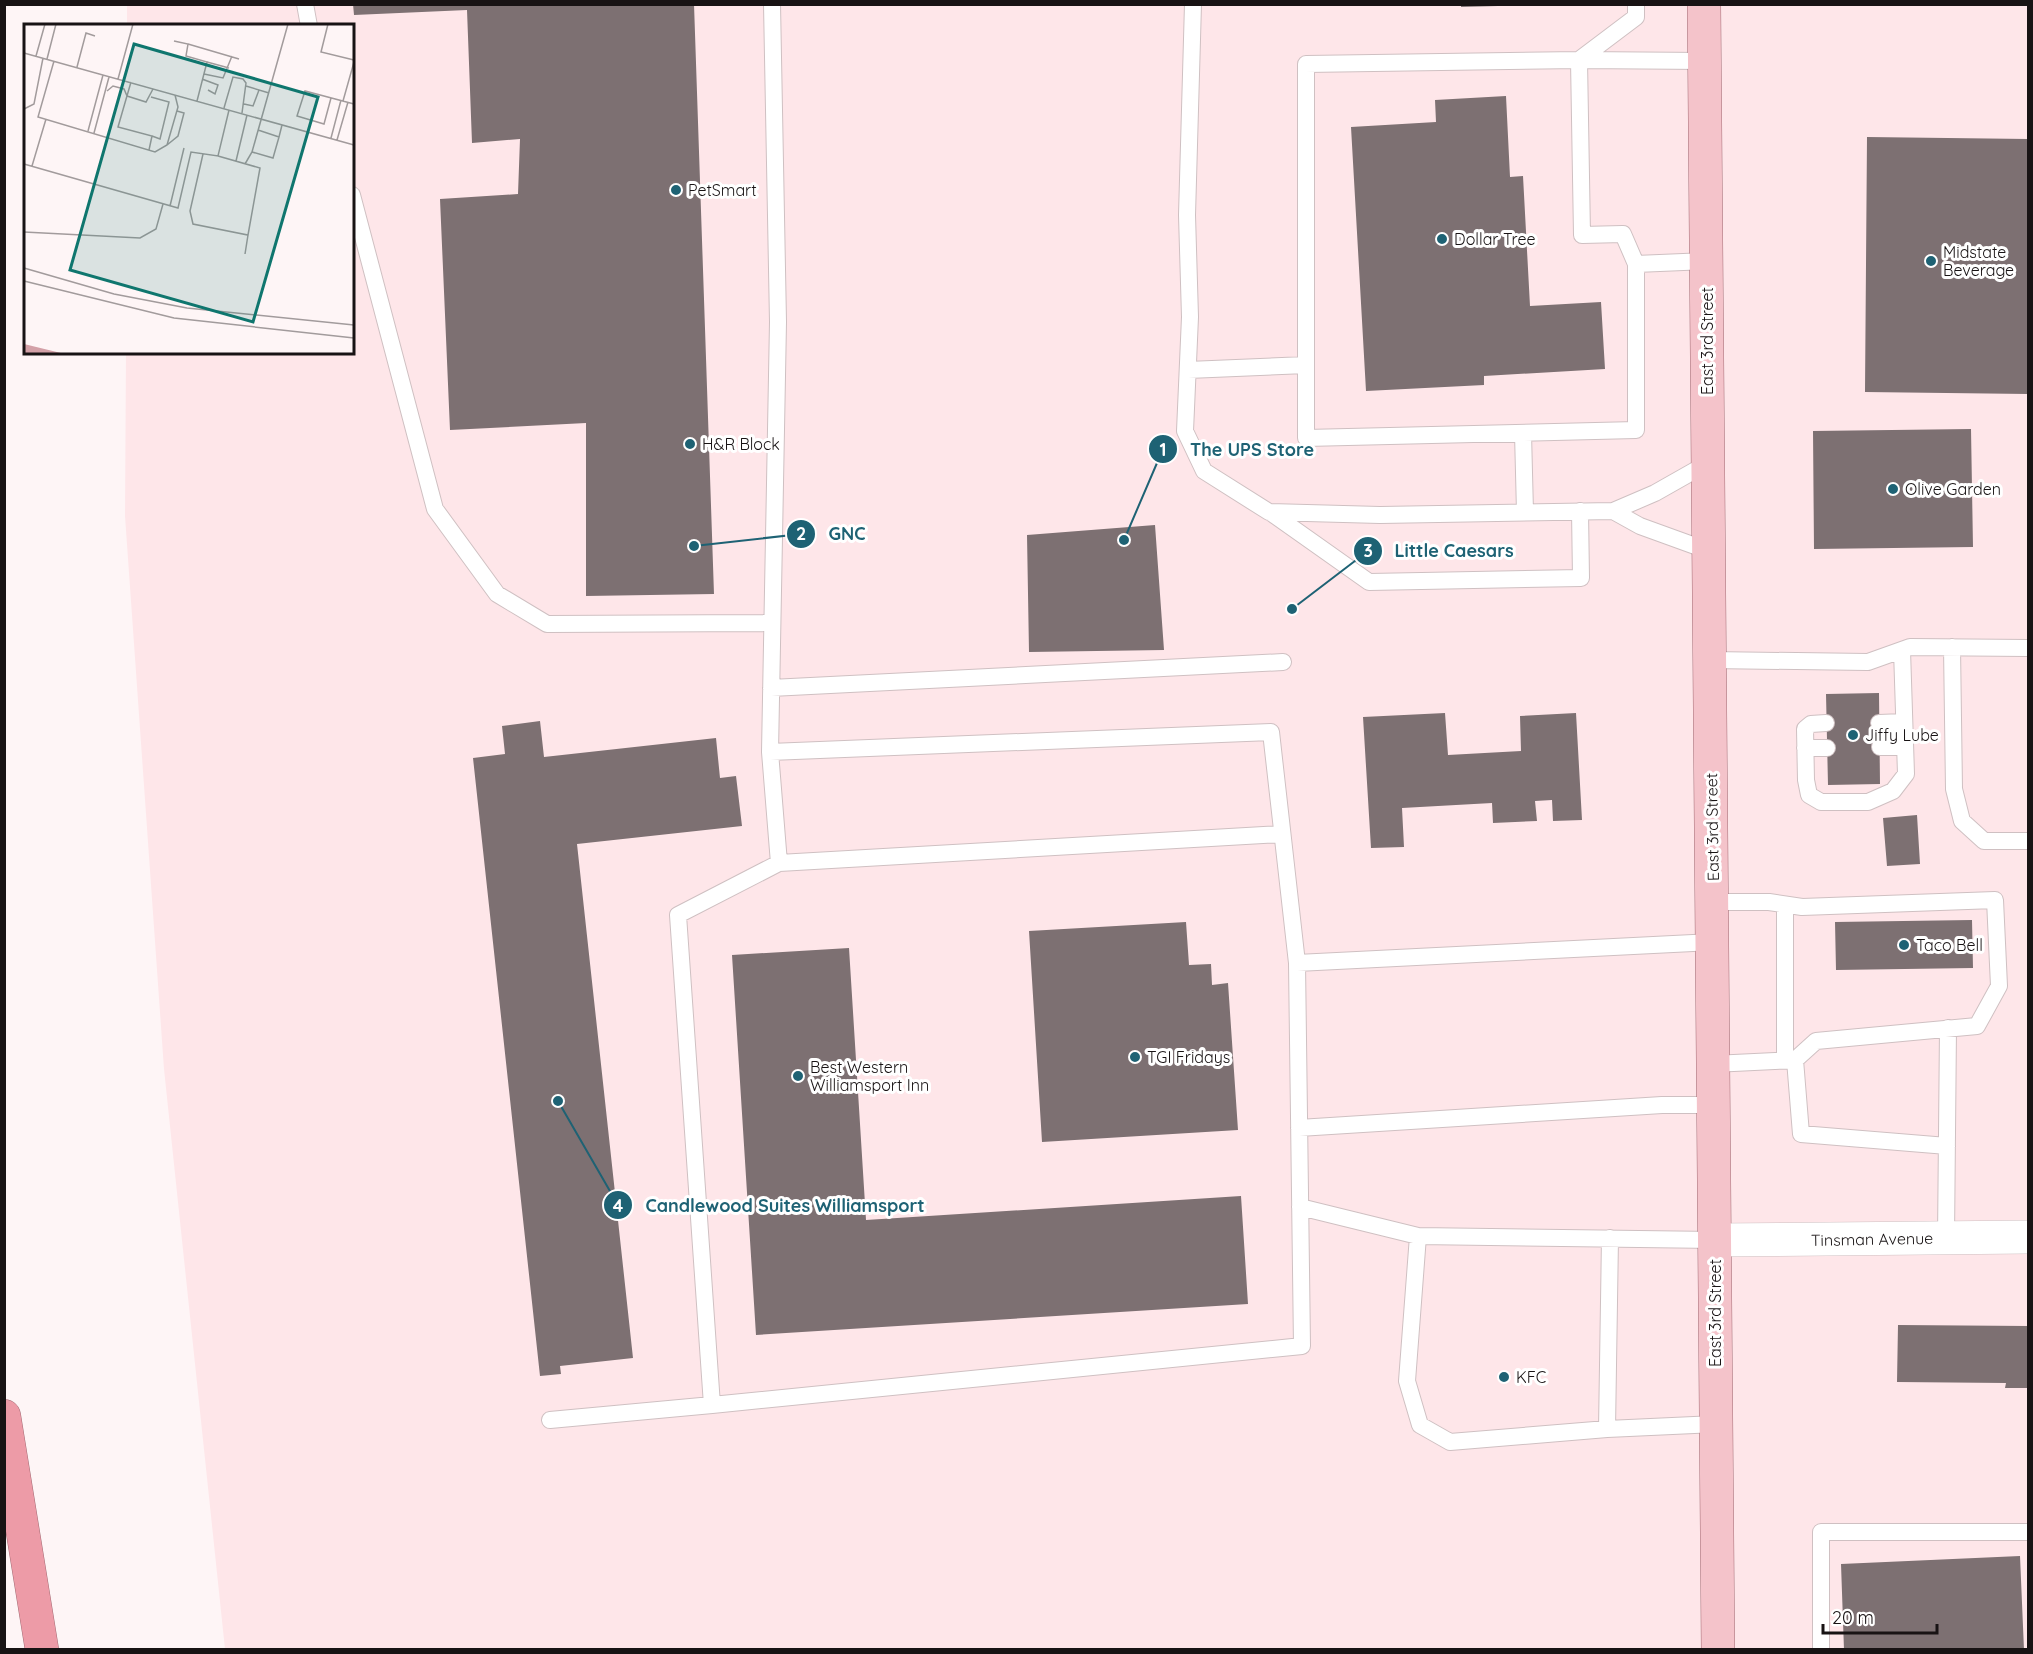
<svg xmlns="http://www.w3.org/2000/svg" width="2033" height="1654" font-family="Quicksand,sans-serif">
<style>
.built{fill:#fee6e9}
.building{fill:#7d7072}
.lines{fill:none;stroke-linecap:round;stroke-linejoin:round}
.lane-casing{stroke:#cfc0c2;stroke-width:18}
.street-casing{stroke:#cfc0c2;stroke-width:34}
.primary-casing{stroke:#a26b74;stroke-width:34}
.highway-casing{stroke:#a26b74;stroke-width:34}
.lane{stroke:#fff;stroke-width:16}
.street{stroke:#fff;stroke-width:33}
.primary{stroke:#f4c3ca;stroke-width:33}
.highway{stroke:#ed9ba7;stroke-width:33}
.poi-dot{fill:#1e6274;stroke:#fff;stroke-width:2}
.labels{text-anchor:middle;stroke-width:6;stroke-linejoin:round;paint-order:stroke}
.poi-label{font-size:16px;fill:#181314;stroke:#fff;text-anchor:start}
.street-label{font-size:16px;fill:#181314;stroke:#fff}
.inset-road{fill:none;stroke:#a29b9c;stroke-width:1.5}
.view{fill:#0f766e;fill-opacity:0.15;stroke:#0f766e;stroke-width:3}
.inset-edge{fill:none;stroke:#181314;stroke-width:3}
.leader{fill:none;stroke:#1e6274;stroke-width:2}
.callout-dot{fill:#1e6274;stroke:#fff;stroke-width:2}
.mark-label{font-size:18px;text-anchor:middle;font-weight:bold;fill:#fff}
.callout-label{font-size:18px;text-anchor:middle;font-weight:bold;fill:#1e6274;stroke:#fff;stroke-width:6;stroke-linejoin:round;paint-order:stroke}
</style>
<rect width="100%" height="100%" fill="#fef5f6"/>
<!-- built -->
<path class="built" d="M127 5H2028V1649H225L164 1069 125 516 126 353 352 352V26L127 25Z"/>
<!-- building -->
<path class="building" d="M353 4H694L714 594 586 596V423L450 430 440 199 518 194 520 139 472 143 467 10 354 15Z
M1461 4H1498V6L1461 7Z
M1506 96 1510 177 1523 176 1530 306 1601 302 1605 369 1484 376V385L1366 391 1351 127 1436 122 1435 100Z
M1867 137 2028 139V394L1865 392Z
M1971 429 1973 547 1814 549 1813 431Z
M1155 525 1164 650 1029 652 1027 535Z
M1879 693 1880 784 1828 785 1826 694Z
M1445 713 1448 755 1521 751 1520 716 1576 713 1582 820 1553 821 1552 800 1535 801 1537 821 1493 823 1492 803 1402 808 1404 847 1371 848 1363 717Z
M540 721 544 757 716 738 720 778 736 776 742 826 577 844 633 1358 560 1366 561 1374 540 1376 473 758 505 754 502 726Z
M1917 815 1920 864 1887 866 1883 818Z
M1972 920 1973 968 1836 970 1835 922Z
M1186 922 1189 965 1211 964 1212 985 1228 983 1238 1130 1042 1142 1029 931Z
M849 948 866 1220 1241 1196 1248 1304 756 1335 732 955Z
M1898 1325 2028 1326V1388H2005L2006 1383 1897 1382Z
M2020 1556 2024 1650H1844L1841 1564Z"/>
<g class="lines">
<!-- lane casing -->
<g class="lane-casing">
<path id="lane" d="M305 4 309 26
M772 4 778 322 770 752 1271 732 1297 963 1713 942
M1193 4 1187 215 1190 317 1185 431 1204 471 1269 512 1380 515 1613 511 1655 493 1708 463
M1579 60 1582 235 1623 234 1636 264 1707 261
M1579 60 1636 17V4
M352 195 435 509 497 594 547 624 772 623
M1306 365V438L1636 430V264
M1188 370 1306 365V64L1579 60 1705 61
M1523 433 1525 512
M1613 511 1640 526 1709 551
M1270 512 1369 582 1581 578 1580 511
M1952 647 1954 789 1962 821 1984 841H2028
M1710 660 1868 662 1910 647 2028 648
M771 688 1283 662
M1826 723 1811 724 1805 729 1806 780 1809 795 1821 802H1868L1893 791 1906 774 1902 650
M1879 723 1904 722
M1880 747H1905
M1805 748H1827
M770 752 779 863
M1282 834 779 863 678 915 712 1405 1302 1346 1297 963
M1712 902H1769L1802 907 1995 900 1999 986 1977 1026 1816 1041 1795 1060 1713 1064
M1785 905V1060
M1795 1060 1801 1134 1947 1146
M1299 1128 1662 1105H1714
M1300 1207 1418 1236 1715 1240
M1418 1236 1407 1381 1420 1425 1450 1442 1607 1429
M1610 1238 1607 1429 1716 1424
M1946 1238 1948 1028
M550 1420 712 1405
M1821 1650V1532H2028"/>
</g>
<!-- street casing -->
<g class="street-casing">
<path id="street" d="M1715 1240 2028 1237"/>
</g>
<!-- primary casing -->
<g class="primary-casing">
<path id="primary" d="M1704 4 1718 1650"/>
</g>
<!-- highway casing -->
<g class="highway-casing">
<path id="highway" d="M4 1416 42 1650"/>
</g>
<!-- lane -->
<use href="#lane" class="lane"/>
<!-- street -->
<use href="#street" class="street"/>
<!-- primary -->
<use href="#primary" class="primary"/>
<!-- highway -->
<use href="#highway" class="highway"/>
</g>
<!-- markers -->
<g class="poi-dot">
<circle cx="676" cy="190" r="6"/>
<circle cx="1442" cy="239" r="6"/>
<circle cx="1931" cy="261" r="6"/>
<circle cx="690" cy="444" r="6"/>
<circle cx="1893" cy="489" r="6"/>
<circle cx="1853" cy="735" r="6"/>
<circle cx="1904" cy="945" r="6"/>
<circle cx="1135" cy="1057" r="6"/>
<circle cx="798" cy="1076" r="6"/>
<circle cx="1504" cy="1377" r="6"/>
</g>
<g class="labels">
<!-- poi labels -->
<g class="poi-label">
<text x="688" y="196">PetSmart</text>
<text x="1454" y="245">Dollar Tree</text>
<text x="1943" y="258">Midstate<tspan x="1943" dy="18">Beverage</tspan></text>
<text x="702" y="450">H&amp;R Block</text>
<text x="1905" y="495">Olive Garden</text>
<text x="1865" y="741">Jiffy Lube</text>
<text x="1916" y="951">Taco Bell</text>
<text x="1147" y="1063">TGI Fridays</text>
<text x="810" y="1073">Best Western<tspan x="810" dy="18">Williamsport Inn</tspan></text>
<text x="1516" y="1383">KFC</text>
</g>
<!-- street labels -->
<g class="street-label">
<text transform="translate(1707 341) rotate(-90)" y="6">East 3rd Street</text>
<text transform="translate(1712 827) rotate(-91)" y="6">East 3rd Street</text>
<text transform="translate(1872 1239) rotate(-1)" y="6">Tinsman Avenue</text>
<text transform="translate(1715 1313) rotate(-90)" y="6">East 3rd Street</text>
</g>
</g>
<!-- overview -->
<g transform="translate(24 24)">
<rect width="330" height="330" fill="#fef5f6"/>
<path d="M0 320 41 330H0Z" fill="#d3a0a7"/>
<path class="inset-road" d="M304 0 297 28 330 36M150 17 164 20 162 32 183 38 173 77M164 20 215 35M0 29 330 121M12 32 21 0M23 35 32 0M30 37 14 93 131 128 143 121 154 83 151 71M183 38 205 44M53 43 62 9 71 12M180 50 199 54 208 32M94 55 109 0M178 55 194 61 191 70 184 66M107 58 94 103 128 112 125 126M222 62 245 69M83 67 89 62 100 65 103 72M103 72 122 78 129 65M127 73 145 78 136 115 128 112M307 74 300 100 273 92 281 67 330 80M319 77 330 38M220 80 229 82 235 66M200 84 209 53 219 55 222 59 218 89M0 85 10 80 19 34M234 106 255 113 258 101M64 107 79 51M70 109 85 53M307 114 317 76M313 116 324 78M143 121 154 112 160 89 153 87M228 128 249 134 255 113M179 130 166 187 169 200 224 211 236 144 194 132M212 137 223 91M0 140 154 184 167 128 194 132 205 86M221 140 228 128 264 0M8 142 22 95M146 182 160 124M0 208 116 214 132 205 139 180M221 230 224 211M0 244 90 270 163 284 330 301M0 257 150 294 330 314"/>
<path class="view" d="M110 20 294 73 229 298 46 246Z"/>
<rect width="330" height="330" class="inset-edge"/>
</g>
<!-- callouts -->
<path class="leader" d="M1124 540L1163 449M694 546L801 534M1292 609L1368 551M558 1101L618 1205"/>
<g class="callout-dot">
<circle cx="1124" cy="540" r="6"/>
<circle cx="694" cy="546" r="6"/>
<circle cx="1292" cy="609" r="6"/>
<circle cx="558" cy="1101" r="6"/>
<circle cx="1163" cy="449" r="15"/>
<circle cx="801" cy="534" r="15"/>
<circle cx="1368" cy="551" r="15"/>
<circle cx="618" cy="1205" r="15"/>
</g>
<g class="mark-label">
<text x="1163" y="456">1</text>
<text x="801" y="540">2</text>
<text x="1368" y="557">3</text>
<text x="618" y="1212">4</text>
</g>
<g class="callout-label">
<text x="1252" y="456">The UPS Store</text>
<text x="847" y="540">GNC</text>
<text x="1454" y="557">Little Caesars</text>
<text x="785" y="1212">Candlewood Suites Williamsport</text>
</g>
<!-- border -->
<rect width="2033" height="1654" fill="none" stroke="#181314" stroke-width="12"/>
<!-- scale -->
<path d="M1823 1624v9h114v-9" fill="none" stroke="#181314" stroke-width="3"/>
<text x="1832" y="1624" font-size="18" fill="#181314" stroke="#ffffff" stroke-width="4.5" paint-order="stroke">20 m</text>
</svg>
